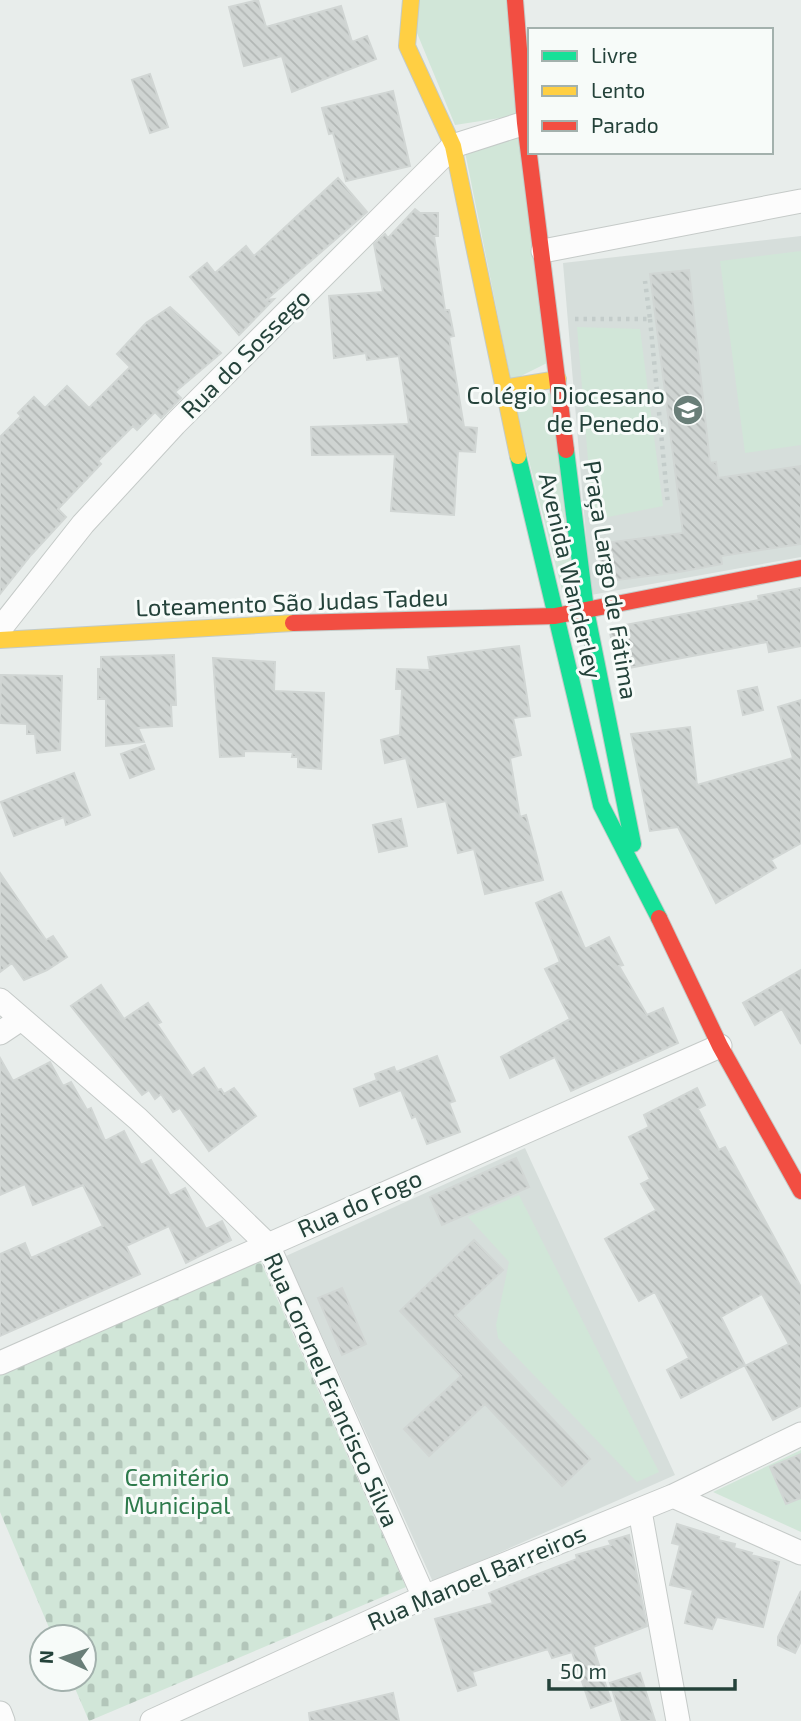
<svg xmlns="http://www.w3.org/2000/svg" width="801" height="1721" font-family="'Exo 2',sans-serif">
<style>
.built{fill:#d6dedb}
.cemetery{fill:url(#cemetery-stones)}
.green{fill:#d1e6d8}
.building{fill:url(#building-back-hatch);stroke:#d1d6d4;stroke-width:2}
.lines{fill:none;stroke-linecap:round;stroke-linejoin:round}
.street-casing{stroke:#c5cac8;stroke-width:25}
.fast-casing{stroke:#c3cbc8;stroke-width:18}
.slow-casing{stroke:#c3cbc8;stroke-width:18}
.jam-casing{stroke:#c3cbc8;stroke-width:18}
.path{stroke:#c3ccca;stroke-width:4.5;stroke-dasharray:3.5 5;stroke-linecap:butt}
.street{stroke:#fcfcfc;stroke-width:23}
.fast{stroke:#16e098;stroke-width:16}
.slow{stroke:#ffcf43;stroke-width:16}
.jam{stroke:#f24e42;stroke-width:16}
.labels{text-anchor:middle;stroke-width:6;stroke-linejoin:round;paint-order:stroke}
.street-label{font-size:24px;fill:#24423a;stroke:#f7fbf9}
.poi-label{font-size:24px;fill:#24423a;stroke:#f7fbf9;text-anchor:end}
.park-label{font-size:24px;fill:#2d7a4b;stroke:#f7fbf9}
</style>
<defs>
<pattern id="cemetery-stones" width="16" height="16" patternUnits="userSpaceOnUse" patternTransform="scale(1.75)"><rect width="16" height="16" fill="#d1e6d8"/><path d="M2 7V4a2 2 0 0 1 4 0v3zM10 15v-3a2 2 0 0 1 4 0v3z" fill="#b3c6ba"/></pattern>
<pattern id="building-back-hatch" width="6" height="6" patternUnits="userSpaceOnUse" patternTransform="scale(1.75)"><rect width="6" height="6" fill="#cfd4d2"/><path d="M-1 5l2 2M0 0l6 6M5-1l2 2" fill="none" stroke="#b2b7b5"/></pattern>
</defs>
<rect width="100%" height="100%" fill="#e8edeb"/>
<!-- built -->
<path class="built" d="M801 236V557L591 595 563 263Z
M525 1148 675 1475 433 1582 286 1256Z"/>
<!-- cemetery -->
<path class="cemetery" d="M259 1258 406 1587 89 1721 71 1679H84V1637H53L0 1512V1375Z"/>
<!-- green -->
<path class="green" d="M417 0H506L520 115 455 125 417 33Z
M518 130 549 362 511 381 464 147Z
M801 251V445L745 453 720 261Z
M577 327 640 329 663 506 593 520Z
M551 393 574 593 564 598 513 398Z
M519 1195 659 1472 637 1482 498 1338 496 1325 509 1262 468 1217Z
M801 1450V1532L713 1492Z"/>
<!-- building -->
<path class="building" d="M258 0 266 27 341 6 352 42 367 36 376 59 292 92 282 56 244 66 229 7Z
M150 74 168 127 150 133 132 80Z
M393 91 410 166 346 181 333 133 329 134 322 108Z
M338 178 367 212 266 300 274 299 239 335 190 277 207 263 215 273 246 246 254 256Z
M415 209 420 213H438V236H434L445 310H449L454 336 449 337 464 427 477 428 475 452 458 451 454 515 391 511 395 454 312 455 311 427 409 424 399 356 367 360 366 353 334 358 329 296 383 292 374 244 385 234 388 238Z
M689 270 710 463 716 462 718 478 801 466V544L721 556 722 564 679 572 602 582 597 544 683 533 650 274Z
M170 307 221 353 175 392 181 398 161 418 155 412 137 430 133 426 98 461 101 464 58 509 66 517 31 555 0 594V437L21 416 18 413 34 397 45 408 67 386 89 408 130 367 117 354 146 323Z
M801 588V646L769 652 767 642 618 670 609 628 759 600 758 596Z
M519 646 530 716 513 718 521 755 510 758 520 817 526 815 543 880 485 894 474 849 458 853 446 801 418 807 406 758 385 763 381 740 400 735 402 689H396L397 669 430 670 428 657Z
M174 655 176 705H171L172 726 138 728 144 742 106 746V699H98V669H101V657Z
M213 658 275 662 274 691 324 693 321 769 298 767V757H292L293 752 244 751V756L220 757Z
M1 675 62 676 60 750 37 753 35 734H27V724L0 723Z
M757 687 763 710 743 715 738 691Z
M801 700V843L771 860 776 868 716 903 678 827 650 831 631 734 690 727 697 785 793 758 778 707Z
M145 745 154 769 130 778 121 754Z
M74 773 90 815 66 825 64 817 14 836 1 802Z
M401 819 407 846 379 852 373 825Z
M0 873 46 940 53 936 67 957 47 970 24 980 12 963 0 972Z
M561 892 585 949 609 937 623 965 619 966 647 1015 663 1008 678 1043 571 1091 555 1057 510 1078 501 1057 570 1019 545 969 560 962 536 903Z
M801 970V1044L782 1009 755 1025 743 1003Z
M101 985 124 1019 148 1003 161 1022 157 1024 192 1076 204 1068 218 1090 221 1089 224 1094 234 1088 256 1116 209 1151 180 1108 173 1112 161 1094 155 1099 149 1090 142 1095 71 1006Z
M437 1056 455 1101 449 1103 460 1132 427 1144 416 1116 412 1118 401 1090 360 1106 354 1089 377 1080 375 1074 394 1067 396 1072Z
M0 1058 13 1081 50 1062 63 1086 71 1082 87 1110 91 1108 105 1141 124 1131 141 1165 151 1160 170 1196 185 1188 206 1229 222 1221 231 1240 186 1263 169 1226 126 1246 140 1274 0 1336V1254L25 1243 31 1258 103 1226 83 1185 33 1205 25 1184 0 1195Z
M697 1088 705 1105 698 1109 719 1150 725 1147 801 1287V1406L773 1420 745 1366 789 1344 762 1294 721 1317 745 1365 681 1398 667 1370 689 1358 655 1292 639 1301 605 1239 656 1210 641 1184 650 1179 629 1137 649 1127 644 1115Z
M516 1158 529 1187 442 1225 430 1197Z
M474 1240 503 1270 455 1315 590 1459 562 1486 485 1404 429 1456 404 1429 461 1376 400 1311Z
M342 1288 366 1344 342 1355 318 1298Z
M801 1454V1498L786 1504 770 1467Z
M677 1524 719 1537 718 1540 735 1544 734 1548 752 1553 751 1555 779 1562 763 1627 717 1617 712 1629 685 1623 693 1590 670 1585 680 1545 672 1543Z
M629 1535 647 1626 593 1647 611 1701 591 1708 572 1652 552 1658 548 1649 472 1672 476 1685 458 1691 435 1619 493 1603 489 1593 577 1559 576 1555 611 1545 609 1541Z
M801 1591V1641L795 1653 778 1645V1637Z
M640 1673 655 1721H622L610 1683Z
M393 1693 399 1721H310L309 1713Z"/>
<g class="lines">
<!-- street casing -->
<g class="street-casing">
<path id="street" d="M543 251 801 201
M0 629 83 524 175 424 453 146 525 123
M0 1000 138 1119 268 1245 424 1597
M0 1033 21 1019
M0 1363 720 1046
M673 1496 801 1553
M640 1511 678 1721
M0 1713 3 1721
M152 1721 424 1597 673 1496 801 1434"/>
</g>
<!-- fast casing -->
<g class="fast-casing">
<path id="fast" d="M566 450 586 610 633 844
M518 456 601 805 659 918"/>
</g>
<!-- slow casing -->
<g class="slow-casing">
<path id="slow" d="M411 0 407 46 453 146 518 456
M502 388 558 379
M0 640 293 623"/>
</g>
<!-- jam casing -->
<g class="jam-casing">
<path id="jam" d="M515 0 525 123 566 450
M293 623 555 616 801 568
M659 918 720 1046 801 1191"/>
</g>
<!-- path -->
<path class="path" d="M575 319H650L645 281
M650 319 668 505"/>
<!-- street -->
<use href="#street" class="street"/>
<!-- fast -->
<use href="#fast" class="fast"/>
<!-- slow -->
<use href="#slow" class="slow"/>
<!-- jam -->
<use href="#jam" class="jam"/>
</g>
<!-- icons -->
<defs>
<g id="school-disc" transform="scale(1.575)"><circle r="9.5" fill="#697e78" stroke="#f7fbf9"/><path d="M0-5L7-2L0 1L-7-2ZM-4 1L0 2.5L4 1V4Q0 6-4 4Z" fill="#fff"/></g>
</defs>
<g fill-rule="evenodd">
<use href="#school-disc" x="688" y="410"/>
</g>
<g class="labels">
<!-- street labels -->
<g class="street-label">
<text transform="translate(246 354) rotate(-45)" y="8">Rua do Sossego</text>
<text transform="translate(570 576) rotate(77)" y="8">Avenida Wanderley</text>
<text transform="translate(610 580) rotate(81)" y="8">Praça Largo de Fátima</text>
<text transform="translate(292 603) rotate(-2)" y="8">Loteamento São Judas Tadeu</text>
<text transform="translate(360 1204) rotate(-24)" y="8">Rua do Fogo</text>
<text transform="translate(331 1390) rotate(66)" y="8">Rua Coronel Francisco Silva</text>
<text transform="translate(477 1578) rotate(-23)" y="8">Rua Manoel Barreiros</text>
</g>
<!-- poi labels -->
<g class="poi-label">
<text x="665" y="404">Colégio Diocesano<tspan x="665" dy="28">de Penedo.</tspan></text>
</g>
<!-- park labels -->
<g class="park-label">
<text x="177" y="1486">Cemitério<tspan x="177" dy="28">Municipal</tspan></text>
</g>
</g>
<!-- legend -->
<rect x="528" y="28" width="245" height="126" fill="#f7fbf9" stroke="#a3b1ad" stroke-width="2"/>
<rect x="542" y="51" width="35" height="10" fill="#16e098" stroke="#a3b1ad" stroke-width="2"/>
<text x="591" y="63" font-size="21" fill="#24423a">Livre</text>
<rect x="542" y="86" width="35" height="10" fill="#ffcf43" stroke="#a3b1ad" stroke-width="2"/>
<text x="591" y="98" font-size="21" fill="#24423a">Lento</text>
<rect x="542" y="121" width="35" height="10" fill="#f24e42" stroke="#a3b1ad" stroke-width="2"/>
<text x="591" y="133" font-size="21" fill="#24423a">Parado</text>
<!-- north arrow -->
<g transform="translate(63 1658) rotate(273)"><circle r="33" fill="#f7fbf9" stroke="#a3b1ad" stroke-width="2"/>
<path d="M0-5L12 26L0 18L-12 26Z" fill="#697e78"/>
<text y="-10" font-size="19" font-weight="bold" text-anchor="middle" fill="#24423a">N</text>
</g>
<!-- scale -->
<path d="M549 1679v10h186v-10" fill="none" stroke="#24423a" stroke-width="3.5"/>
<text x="560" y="1679" font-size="21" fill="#24423a" stroke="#f7fbf9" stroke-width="5" paint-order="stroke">50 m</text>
</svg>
